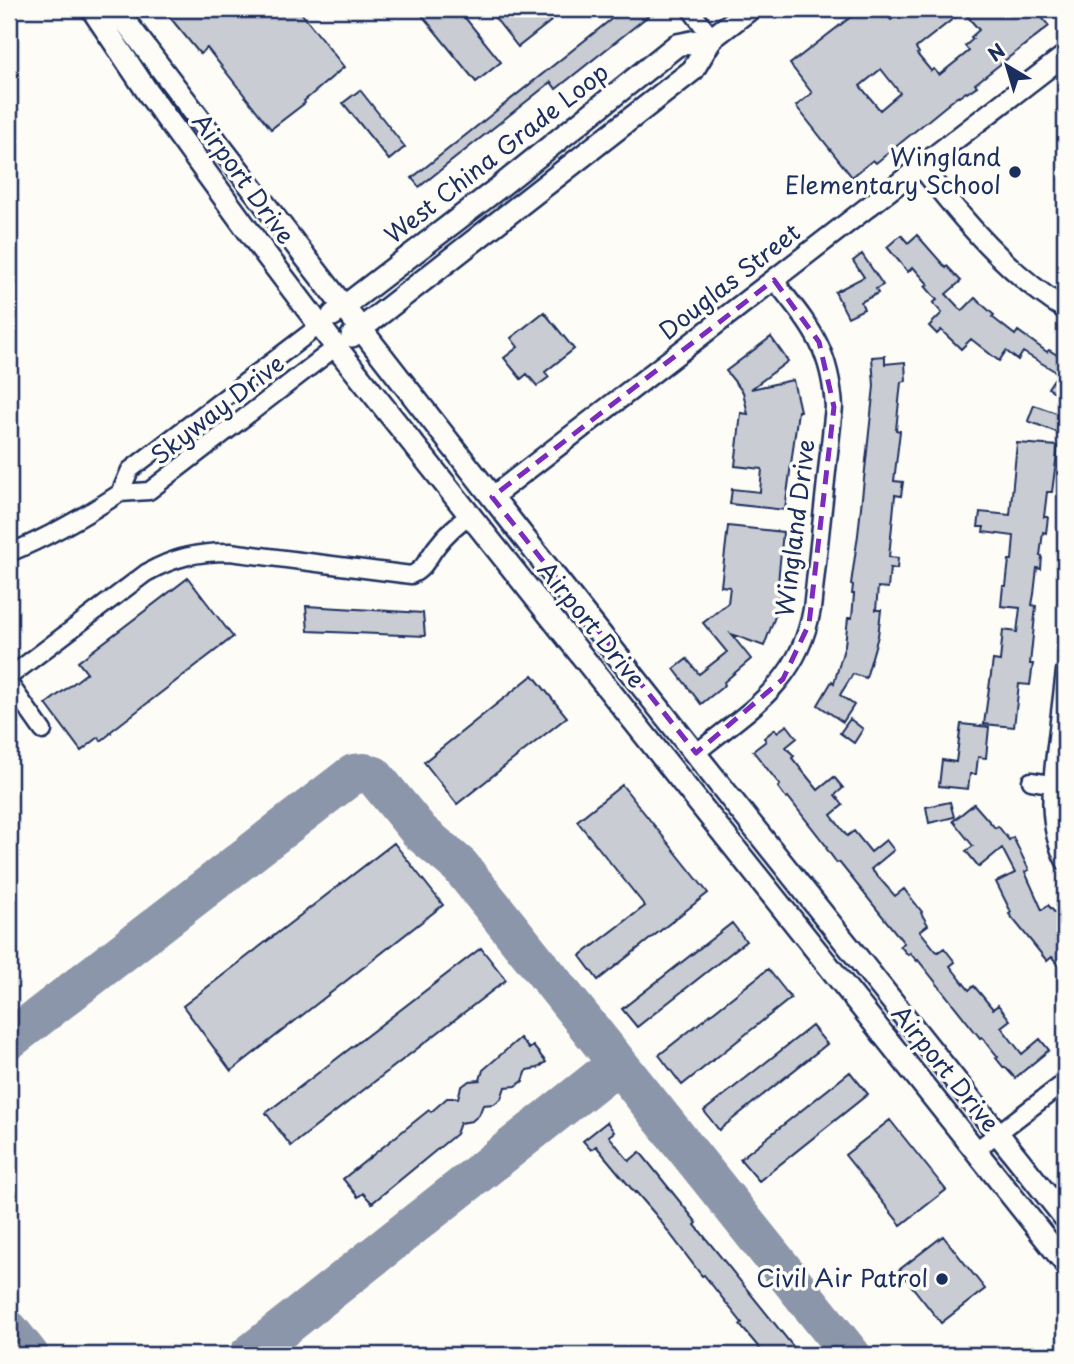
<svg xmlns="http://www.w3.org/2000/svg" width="1074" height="1364" font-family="'Playpen Sans',sans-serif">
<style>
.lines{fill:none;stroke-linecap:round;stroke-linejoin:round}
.taxiway{stroke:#8c96aa;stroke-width:40}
.building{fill:#c9ccd3;stroke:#1b2f5e;stroke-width:2;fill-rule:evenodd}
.minor-casing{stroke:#1b2f5e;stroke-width:21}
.tertiary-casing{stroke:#1b2f5e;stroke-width:24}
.secondary-casing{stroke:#1b2f5e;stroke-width:26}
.minor{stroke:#fdfcf7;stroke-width:16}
.tertiary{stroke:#fdfcf7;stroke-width:19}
.secondary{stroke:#fdfcf7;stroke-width:21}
.marked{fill:none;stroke:#7b2cbf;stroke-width:5;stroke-dasharray:14 9;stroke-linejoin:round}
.poi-dot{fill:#1b2f5e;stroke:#fdfcf7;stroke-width:2.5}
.labels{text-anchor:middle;stroke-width:7;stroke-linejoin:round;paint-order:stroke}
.street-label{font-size:24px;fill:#1b2f5e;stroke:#fdfcf7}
.poi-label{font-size:24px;fill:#1b2f5e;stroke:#fdfcf7;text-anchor:end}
</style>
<rect width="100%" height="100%" fill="#fdfcf7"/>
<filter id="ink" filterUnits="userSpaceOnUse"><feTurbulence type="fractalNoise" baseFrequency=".0143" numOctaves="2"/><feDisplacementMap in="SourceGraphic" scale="14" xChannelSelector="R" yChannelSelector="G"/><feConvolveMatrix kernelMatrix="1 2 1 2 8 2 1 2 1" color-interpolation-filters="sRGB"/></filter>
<g filter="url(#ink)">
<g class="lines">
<!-- taxiway -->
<path class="taxiway" d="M9 1040 348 778 354 774 364 773 374 776 420 832 460 866 851 1355
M9 1330 29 1355
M249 1355 598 1079C608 1072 617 1069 628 1076"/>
</g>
<!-- building -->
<path class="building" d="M163 9H298L344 67 304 101 305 103 271 129 207 48 200 54Z
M417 9H458L501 62 476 82Z
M488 9H541L551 21 518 47Z
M624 9H657L556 89 551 82 419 187 412 178Z
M861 9H878L883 16 886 14 891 20 906 9H1035L1049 26 975 84 977 86 967 93 966 92 959 97 958 96 876 163 873 160 852 177 796 106 812 93 790 64ZM963 11 979 30 971 37 973 39 965 46 969 51 939 75 934 69 931 71 917 54 919 53 916 48ZM881 69 900 93 880 110 860 86Z
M360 90 405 147 389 160 343 103Z
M901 235 908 243 917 235 946 268 947 266 961 281 946 294 962 311 975 298 994 315 992 317 1015 335 1018 331 1047 352 1049 350 1065 360V398L1048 388 1058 373 1023 352 1018 360 1006 351 999 361 971 339 961 349 941 330 937 334 929 326 942 313 933 303 937 300 925 286 928 284 913 267 908 272 887 247Z
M862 254 883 285 876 289 878 293 861 302 864 309 848 317 835 292 864 277 853 261Z
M544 312 574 349 545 372 549 377 537 386 527 374 521 379 504 358 518 347 511 338Z
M771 337 788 361 751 389 793 380 800 411H798L785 510 730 504 732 489 760 492 762 469 735 466 741 413 748 414 743 392 726 371Z
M885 356V364L905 362 906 381 901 382 896 430 900 431 894 481 903 482 901 496 895 495 889 557 898 558 897 569 890 568 888 588 878 587 876 610H881L878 636 866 678 853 674 840 695 854 705 843 722 818 705 832 681 834 683 845 645 848 618H852L854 594H852L853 585 851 584 858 535 874 386 872 357Z
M1034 405 1062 415 1056 432 1028 421Z
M1017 443 1058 446 1052 492H1047L1044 517H1048L1046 533 1043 532 1040 556H1042L1041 569 1037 568 1034 594 1032 605 1036 606 1030 664H1033L1030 685 1019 684 1014 727 984 724 993 660 1000 661 1003 630 1017 632 1020 608 1001 606 1003 586H1006L1009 560H1012L1014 536 983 532 984 527H978L980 512 1010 515Z
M728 526 783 532 779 572 778 586H780L777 611 764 646 731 634 751 659 724 682 725 685 701 704 674 669 687 659 699 674 727 652 703 623 728 603 730 587 721 586Z
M188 578 233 637 110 732 111 733 101 741 99 737 81 751 46 704 87 673 78 662Z
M306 606 423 613 425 636 308 631Z
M533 675 567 717 457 804 424 762Z
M850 719 863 729 854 743 840 733Z
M961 724 989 727 986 758 978 757 976 774H970L968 789 939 786 942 760 956 762Z
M787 725 797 738 786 747 794 756 792 758 818 790 834 777 843 788 835 795 843 805 831 815 847 836 854 831 871 852 886 840 894 850 871 869 895 896 904 889 922 912 921 913 928 925 920 931 936 951 938 952 944 948 955 962 950 966 969 990 974 986 993 1009 998 1005 1010 1020 1001 1027 1022 1054 1040 1039 1049 1050 1015 1078 1005 1067 1004 1068 996 1058 998 1057 982 1037 980 1038 918 960 917 961 910 953 908 955 900 946 904 943 839 862 837 863 826 848 827 847 788 797 786 798 778 787 780 785 753 751 766 741 764 738 775 729 777 732Z
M622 785 708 893 598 980 580 956 645 906 577 821Z
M950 802 954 817 929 823 926 807Z
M974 804 995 828 998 826 1009 840 1013 837 1029 870 1025 872 1042 910 1048 905 1065 924 1060 928 1065 935V973L1052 957 1047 961 1009 914 1011 912 996 882 1015 873 1002 848 979 867 966 851 973 846 953 821Z
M394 843 443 905 231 1071 183 1006Z
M732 923 746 941 637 1027 622 1009Z
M481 948 506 980 291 1146 266 1113Z
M768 969 791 998 682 1085 659 1055Z
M812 1026 827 1044 719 1130 704 1111Z
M520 1038 529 1049 533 1046 546 1062 538 1068 527 1070 523 1081 516 1086 505 1087 501 1099 494 1104 483 1105 479 1115 472 1121 460 1123 456 1134 372 1203 363 1193 358 1197 343 1179 429 1110 431 1112 447 1098H458L461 1087 469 1081 480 1080 483 1070Z
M850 1072 868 1094 759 1181 740 1159Z
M890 1120 946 1190 901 1225 845 1155Z
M607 1122 614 1132 609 1136 629 1161 640 1152 697 1223 695 1225 800 1355H765L740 1325 742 1323 704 1275 702 1276 655 1214 636 1192 635 1193 596 1146 591 1150 583 1141Z
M943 1236 985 1289 941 1323 899 1270Z"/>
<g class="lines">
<!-- minor casing -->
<g class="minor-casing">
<path id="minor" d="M690 9 712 38
M320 325 130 470 120 493 149 491 336 347
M9 553C49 537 85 516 120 493
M1065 671C1062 696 1059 721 1056 746 1051 786 1046 825 1065 862
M9 677 146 573C175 557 197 552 230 552L411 575C425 569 428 557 437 546 446 534 457 524 470 515
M9 683 43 731
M696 753C750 709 799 683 812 609L834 407C830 346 809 325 774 280
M1031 781 1051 784
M976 1150 1065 1082"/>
</g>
<!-- tertiary casing -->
<g class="tertiary-casing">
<path id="tertiary" d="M921 166C963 220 1007 273 1065 309
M492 497 1065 55"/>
</g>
<!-- secondary casing -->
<g class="secondary-casing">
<path id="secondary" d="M92 9 151 97 258 244 336 347 1065 1263
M116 9C424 418 746 817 1065 1218
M333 315 497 189 677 45 712 38
M352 336 693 70 712 38 750 9"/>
</g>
<!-- minor -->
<use href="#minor" class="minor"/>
<!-- tertiary -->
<use href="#tertiary" class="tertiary"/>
<!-- secondary -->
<use href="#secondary" class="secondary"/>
</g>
</g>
<!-- marked area -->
<path class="marked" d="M774 280 819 342 834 407 809 624 783 679 696 753 492 497Z"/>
<!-- markers -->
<g class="poi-dot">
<circle cx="1015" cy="172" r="7"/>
<circle cx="942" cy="1279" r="7"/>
</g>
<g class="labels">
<!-- street labels -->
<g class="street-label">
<text transform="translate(497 154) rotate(-38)" y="8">West China Grade Loop</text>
<text transform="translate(243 179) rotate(54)" y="8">Airport Drive</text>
<text transform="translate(730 282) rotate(-38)" y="8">Douglas Street</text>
<text transform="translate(218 410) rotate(-38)" y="8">Skyway Drive</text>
<text transform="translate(796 528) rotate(-83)" y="8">Wingland Drive</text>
<text transform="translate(591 625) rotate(51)" y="8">Airport Drive</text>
<text transform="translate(945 1069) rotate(51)" y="8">Airport Drive</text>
</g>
<!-- poi labels -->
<g class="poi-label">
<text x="1001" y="166">Wingland<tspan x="1001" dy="28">Elementary School</tspan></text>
<text x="928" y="1287">Civil Air Patrol</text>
</g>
</g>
<!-- margin -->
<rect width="1074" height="1364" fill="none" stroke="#fdfcf7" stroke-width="35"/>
<rect x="18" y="18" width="1039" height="1329" fill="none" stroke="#1b2f5e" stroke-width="2.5" filter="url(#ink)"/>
<!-- north arrow -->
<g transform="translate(1007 66) rotate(322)" stroke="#fdfcf7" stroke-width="5" paint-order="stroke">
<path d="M0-5L12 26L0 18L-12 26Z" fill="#1b2f5e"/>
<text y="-10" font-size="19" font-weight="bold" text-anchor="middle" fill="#1b2f5e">N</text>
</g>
</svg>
